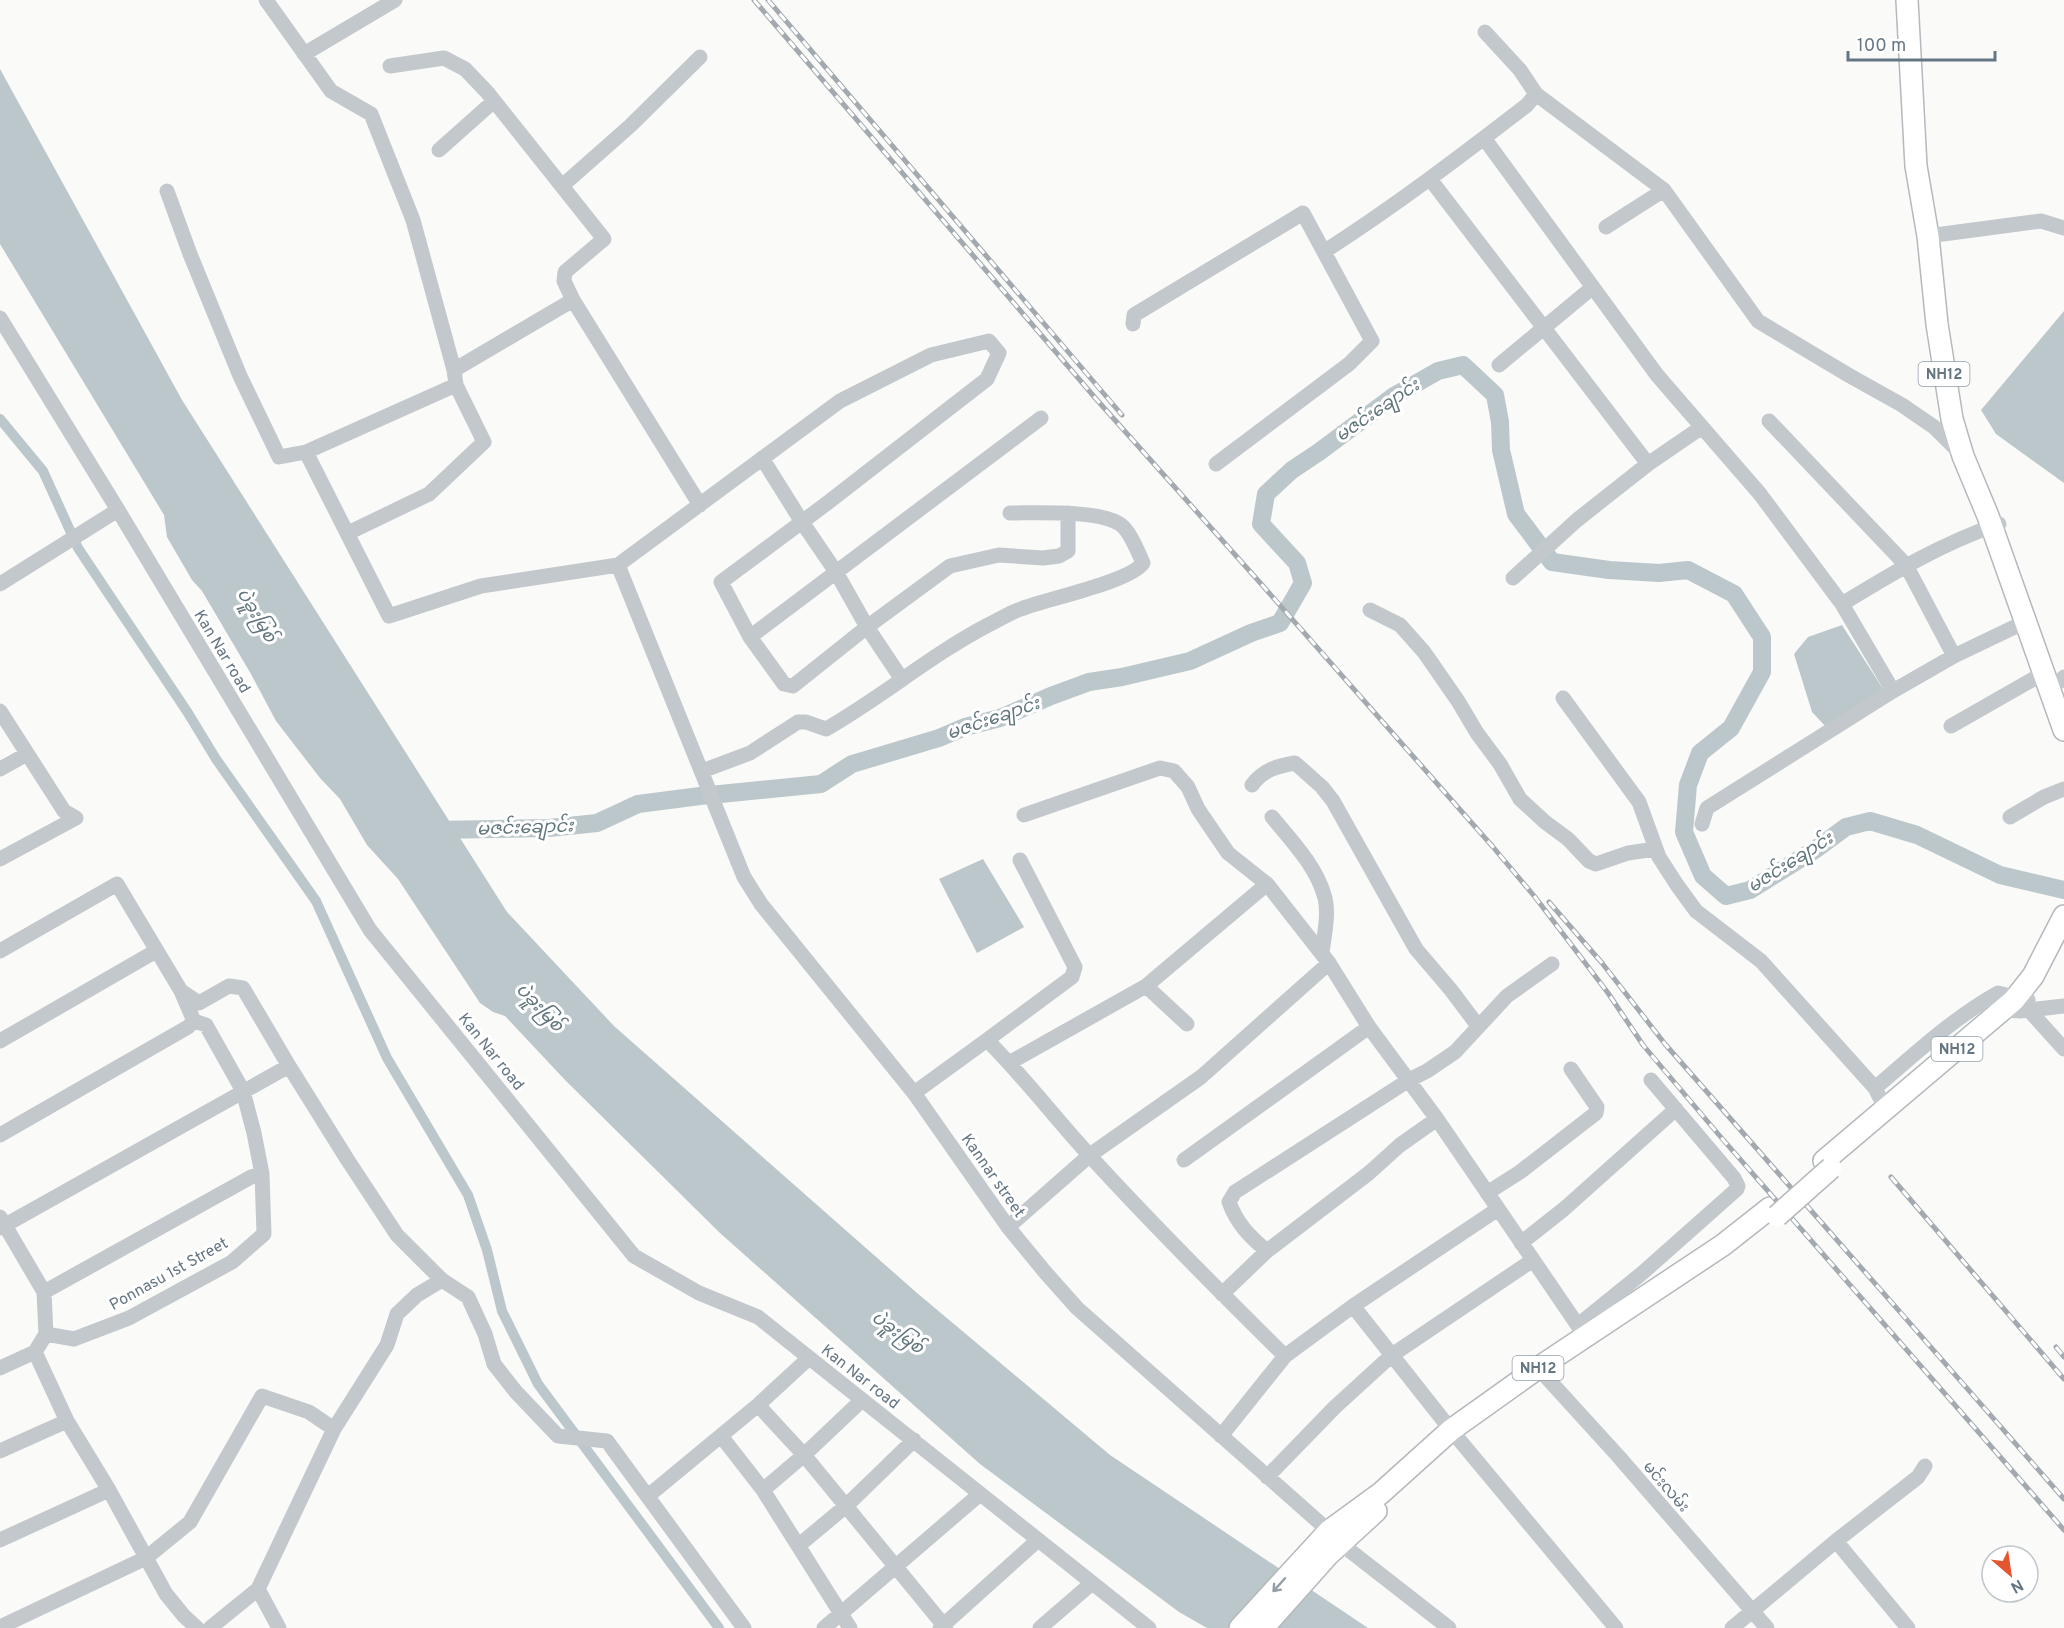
<svg xmlns="http://www.w3.org/2000/svg" width="2064" height="1628" font-family="Overpass,'Noto Sans Myanmar',sans-serif">
<style>
.water{fill:#bbc7cb}
.lines{fill:none;stroke-linecap:round;stroke-linejoin:round}
.canal{stroke:#bbc7cb;stroke-width:10}
.river{stroke:#bbc7cb;stroke-width:18}
.highway-casing{stroke:#b4b9bd;stroke-width:24}
.minor{stroke:#c3c8cc;stroke-width:15}
.highway{stroke:#fff;stroke-width:21}
.rail-casing{stroke:#a2aab0;stroke-width:5}
.rail{stroke:#fff;stroke-width:3;stroke-dasharray:9;stroke-linecap:butt}
.highway-bridge-casing{stroke:#b4b9bd;stroke-width:24;stroke-linecap:butt}
.highway-bridge{stroke:#fff;stroke-width:21}
.oneway{stroke:#939fa8}
.labels{text-anchor:middle;stroke-width:6;stroke-linejoin:round;paint-order:stroke}
.shield{fill:#fff;stroke:#939fa8;stroke-width:1.5}
.shield-label{font-size:15px;font-weight:bold;fill:#657683}
.street-label{font-size:16px;fill:#657683;stroke:#fff}
.water-label{font-size:18px;font-style:italic;fill:#60757c;stroke:#fff}
</style>
<rect width="100%" height="100%" fill="#fafaf8"/>
<!-- water -->
<path class="water" d="M0 69 182 400 507 912 614 1026 917 1293 1110 1455 1368 1628H1207L1179 1612 980 1464 720 1233 566 1081 505 1016 493 1012 480 1003 398 879 367 845 340 799 320 778 276 721 251 674 202 591 192 580 167 537 164 515 0 244Z
M2064 311V483L1996 434 1981 410Z
M1842 625 1885 692 1827 728 1812 712 1794 654 1808 637Z
M983 859 1024 927 977 953 939 879Z"/>
<g class="lines">
<!-- canal -->
<path class="canal" d="M0 419 43 471 78 548 188 713 216 759 316 901 387 1058 468 1195 487 1250 502 1311 538 1384 719 1628"/>
<!-- river -->
<path class="river" d="M433 830 549 828 597 823 638 804 700 796 821 784 852 764 939 738 965 727 1000 718 1051 696 1089 682 1122 677 1190 661 1251 633 1280 623 1303 583 1297 563 1261 524 1266 494 1292 470 1319 452 1394 396 1438 371 1463 365 1495 395 1500 422 1501 450 1516 514 1552 562 1609 570 1659 573 1688 570 1734 594 1762 637V672L1731 728 1700 753 1688 785 1684 832 1703 876 1726 896 1750 890 1816 849 1846 827 1870 821 1917 835 2000 875 2064 890"/>
<!-- highway casing -->
<g class="highway-casing">
<path id="highway" d="M1907 0 1916 166 1928 236 1937 324 1952 419 1963 456 1988 516 2064 730
M1824 1161 2014 1000 2033 976 2064 916
M1240 1628 1329 1531 1381 1493 1451 1430 1538 1368 1723 1245 1770 1208
M1263 1628 1328 1555 1376 1511"/>
</g>
<!-- minor -->
<path class="minor" d="M266 0 331 91 371 114 413 220 454 370 456 385 484 442 429 494 348 533
M1485 32 1520 70 1536 94
M304 54 395 0
M390 66 444 58 465 69 487 92 604 239 565 272 564 281 573 300
M1484 138 1657 375 1760 494 1842 604 1893 691
M439 150 494 101
M1430 179 1648 464
M562 186 630 126 700 57
M167 191 190 254 240 376 279 457 306 452 456 385
M1606 227 1664 190
M1928 236 2041 221 2064 228
M1325 251C1395 206 1461 156 1527 105L1536 94 1664 190 1758 321 1850 376 1902 405 1934 427 1961 454
M0 318 118 510 370 930 634 1256 699 1293 758 1317 1149 1628
M1133 324 1134 315 1303 213 1372 341 1349 364 1216 464
M1499 365 1593 287
M454 370 573 300 700 505
M1769 421 1906 565 1954 656
M306 452 389 616 481 586 618 565
M762 458 802 522 836 572 867 627 901 678
M1068 513V551L1059 556 1043 558 999 555 950 566 867 627 793 686 784 684 750 637 721 582 826 504 987 379 999 353 989 341 931 355 840 401 618 565 744 877 761 904 914 1093 1008 1227 1045 1272 1077 1308 1329 1531
M1513 578 1577 520 1648 464 1702 427
M0 584 118 510
M1842 604C1893 573 1942 543 1999 524
M1370 610 1400 625 1424 652 1458 701 1477 733 1500 764 1520 799 1545 822 1568 839 1589 861 1596 864 1628 853 1656 849
M750 637 1041 418
M2059 682 2064 677
M1563 698 1639 802 1659 857 1677 885 1696 911 1761 961 1875 1088 1885 1108
M0 711 64 811 76 818 0 859
M1951 726 2044 673
M0 769 27 754
M702 771 750 753 798 722H806L826 729C882 697 931 655 988 625 999 620 1009 613 1021 609 1046 599 1130 582 1143 563 1138 552 1129 528 1118 523 1094 510 1038 513 1010 513
M1252 785C1263 770 1277 766 1295 763L1322 787 1333 801 1416 949 1451 990 1478 1026
M1024 815 1160 768 1174 771 1188 787 1198 809 1228 853 1267 884 1329 963 1369 1027 1437 1119 1585 1336
M1272 817C1292 841 1317 867 1325 898 1329 915 1324 936 1322 953
M2010 817 2044 797 2064 789
M1702 824 1707 808 1893 691 1954 656 2025 622
M0 951 117 884 181 991 199 1003 229 986 243 988 289 1066
M1146 986 1187 1024
M2028 1009 2064 1049
M2004 1010 2020 1011 2064 1006
M987 1040 1072 977 1075 967 1020 860
M0 1041 156 951
M1009 1063 1146 986 1267 884
M1875 1088C1914 1055 1953 1018 1998 993L2028 1000
M914 1093 987 1040C1024 1077 1055 1118 1090 1156 1153 1225 1219 1291 1285 1356
M1437 1119 1400 1145 1369 1173 1267 1251C1250 1237 1237 1224 1229 1202L1235 1192 1409 1080 1427 1071 1455 1052 1507 996 1552 964
M0 1135 188 1027 194 1021 181 991
M1184 1160 1369 1027
M1487 1193 1520 1172 1596 1113 1597 1107 1571 1069
M0 1217 44 1292 46 1334 35 1352 0 1368
M1008 1227 1090 1155 1201 1077 1329 963
M0 1228 289 1066 347 1159 397 1235 442 1280 468 1297 485 1334 494 1364 516 1392 558 1436 607 1441 744 1628
M1521 1243 1564 1209 1676 1109
M44 1292 251 1177 262 1174
M1222 1294 1267 1251
M1353 1306 1451 1430 1616 1628
M1578 1325 1640 1275 1737 1189 1738 1186 1734 1178 1651 1080
M46 1334 74 1339 129 1318 232 1262 264 1234 262 1174 254 1133 243 1091 206 1025 194 1021
M35 1352 67 1421 109 1490 166 1594 184 1616 197 1628
M1538 1368 1619 1457 1767 1628
M758 1405 804 1455 946 1628
M721 1436 763 1490 850 1628
M1221 1436 1285 1356 1353 1306 1498 1209
M0 1451 67 1421
M1267 1477 1335 1407 1392 1355 1533 1260
M763 1490 804 1455 862 1400
M648 1496 758 1405 809 1358
M0 1540 109 1490
M1836 1541 1908 1628
M1340 1543 1449 1628
M798 1546 846 1506 914 1440
M258 1589 279 1628
M0 1627 146 1558 190 1522 262 1396 309 1412 334 1429
M210 1628 258 1589 334 1429 387 1345 397 1314 417 1295 442 1280
M824 1628 980 1494
M940 1628 1038 1540
M1040 1628 1092 1583
M1732 1628 1836 1541 1918 1477 1925 1466"/>
<!-- highway -->
<use href="#highway" class="highway"/>
<!-- rail casing -->
<g class="rail-casing">
<path id="rail" d="M754 0 1097 400 1263 586 1493 847 1535 897 1608 993 1643 1045 1719 1135 2064 1530
M768 0 1122 415
M1549 902 1602 963 1665 1044 2064 1499
M1891 1177 2064 1379
M2056 1347 2064 1357"/>
</g>
<!-- rail -->
<use href="#rail" class="rail"/>
<!-- highway-bridge casing -->
<g class="highway-bridge-casing">
<path id="highway-bridge" d="M1777 1216 1831 1168"/>
</g>
<!-- highway-bridge -->
<use href="#highway-bridge" class="highway-bridge"/>
</g>
<!-- one-way arrows -->
<defs><path id="oneway-shaft" d="M-6 0H5M1.5-3L5.5 0L1.5 3" fill="none" stroke-width="1.6" stroke-linecap="round" stroke-linejoin="round" transform="scale(1.5)"/></defs>
<use class="oneway" href="#oneway-shaft" transform="translate(1279 1585) rotate(132)"/>
<g class="labels">
<!-- shield labels -->
<g class="shield">
<rect x="1918.5" y="362" width="51" height="24" rx="4.5"/>
<rect x="1931.5" y="1037" width="51" height="24" rx="4.5"/>
<rect x="1512.5" y="1356" width="51" height="24" rx="4.5"/>
</g>
<g class="shield-label">
<text x="1944" y="379">NH12</text>
<text x="1957" y="1054">NH12</text>
<text x="1538" y="1373">NH12</text>
</g>
<!-- street labels -->
<g class="street-label">
<text transform="translate(223 651) rotate(59)" y="6">Kan Nar road</text>
<text transform="translate(492 1051) rotate(51)" y="6">Kan Nar road</text>
<text transform="translate(994 1175) rotate(55)" y="6">Kannar street</text>
<text transform="translate(168 1273) rotate(-29)" y="6">Ponnasu 1st Street</text>
<text transform="translate(861 1376) rotate(38)" y="6">Kan Nar road</text>
<text transform="translate(1667 1486) rotate(49)" y="6">မင်းလမ်း</text>
</g>
<!-- water labels -->
<g class="water-label">
<text transform="translate(1377 410) rotate(-34)" y="6">မဇင်းချောင်း</text>
<text transform="translate(257 615) rotate(59)" y="6">ပဲခူးမြစ်</text>
<text transform="translate(993 718) rotate(-19)" y="6">မဇင်းချောင်း</text>
<text transform="translate(525 827) rotate(-2)" y="6">မဇင်းချောင်း</text>
<text transform="translate(1790 862) rotate(-32)" y="6">မဇင်းချောင်း</text>
<text transform="translate(540 1007) rotate(46)" y="6">ပဲခူးမြစ်</text>
<text transform="translate(898 1332) rotate(36)" y="6">ပဲခူးမြစ်</text>
</g>
</g>
<!-- north arrow -->
<g transform="translate(2010 1574) rotate(151)"><circle r="28" fill="#ffffff" stroke="#c1c8cd" stroke-width="1.5"/>
<path d="M0-4.5L10 22L0 15L-10 22Z" fill="#e4572e"/>
<text y="-9" font-size="16" font-weight="bold" text-anchor="middle" fill="#657683">N</text>
</g>
<!-- scale -->
<path d="M1848 51v9h147v-9" fill="none" stroke="#657683" stroke-width="3"/>
<text x="1857" y="51" font-size="18" fill="#657683" stroke="#ffffff" stroke-width="4.5" paint-order="stroke">100 m</text>
</svg>
